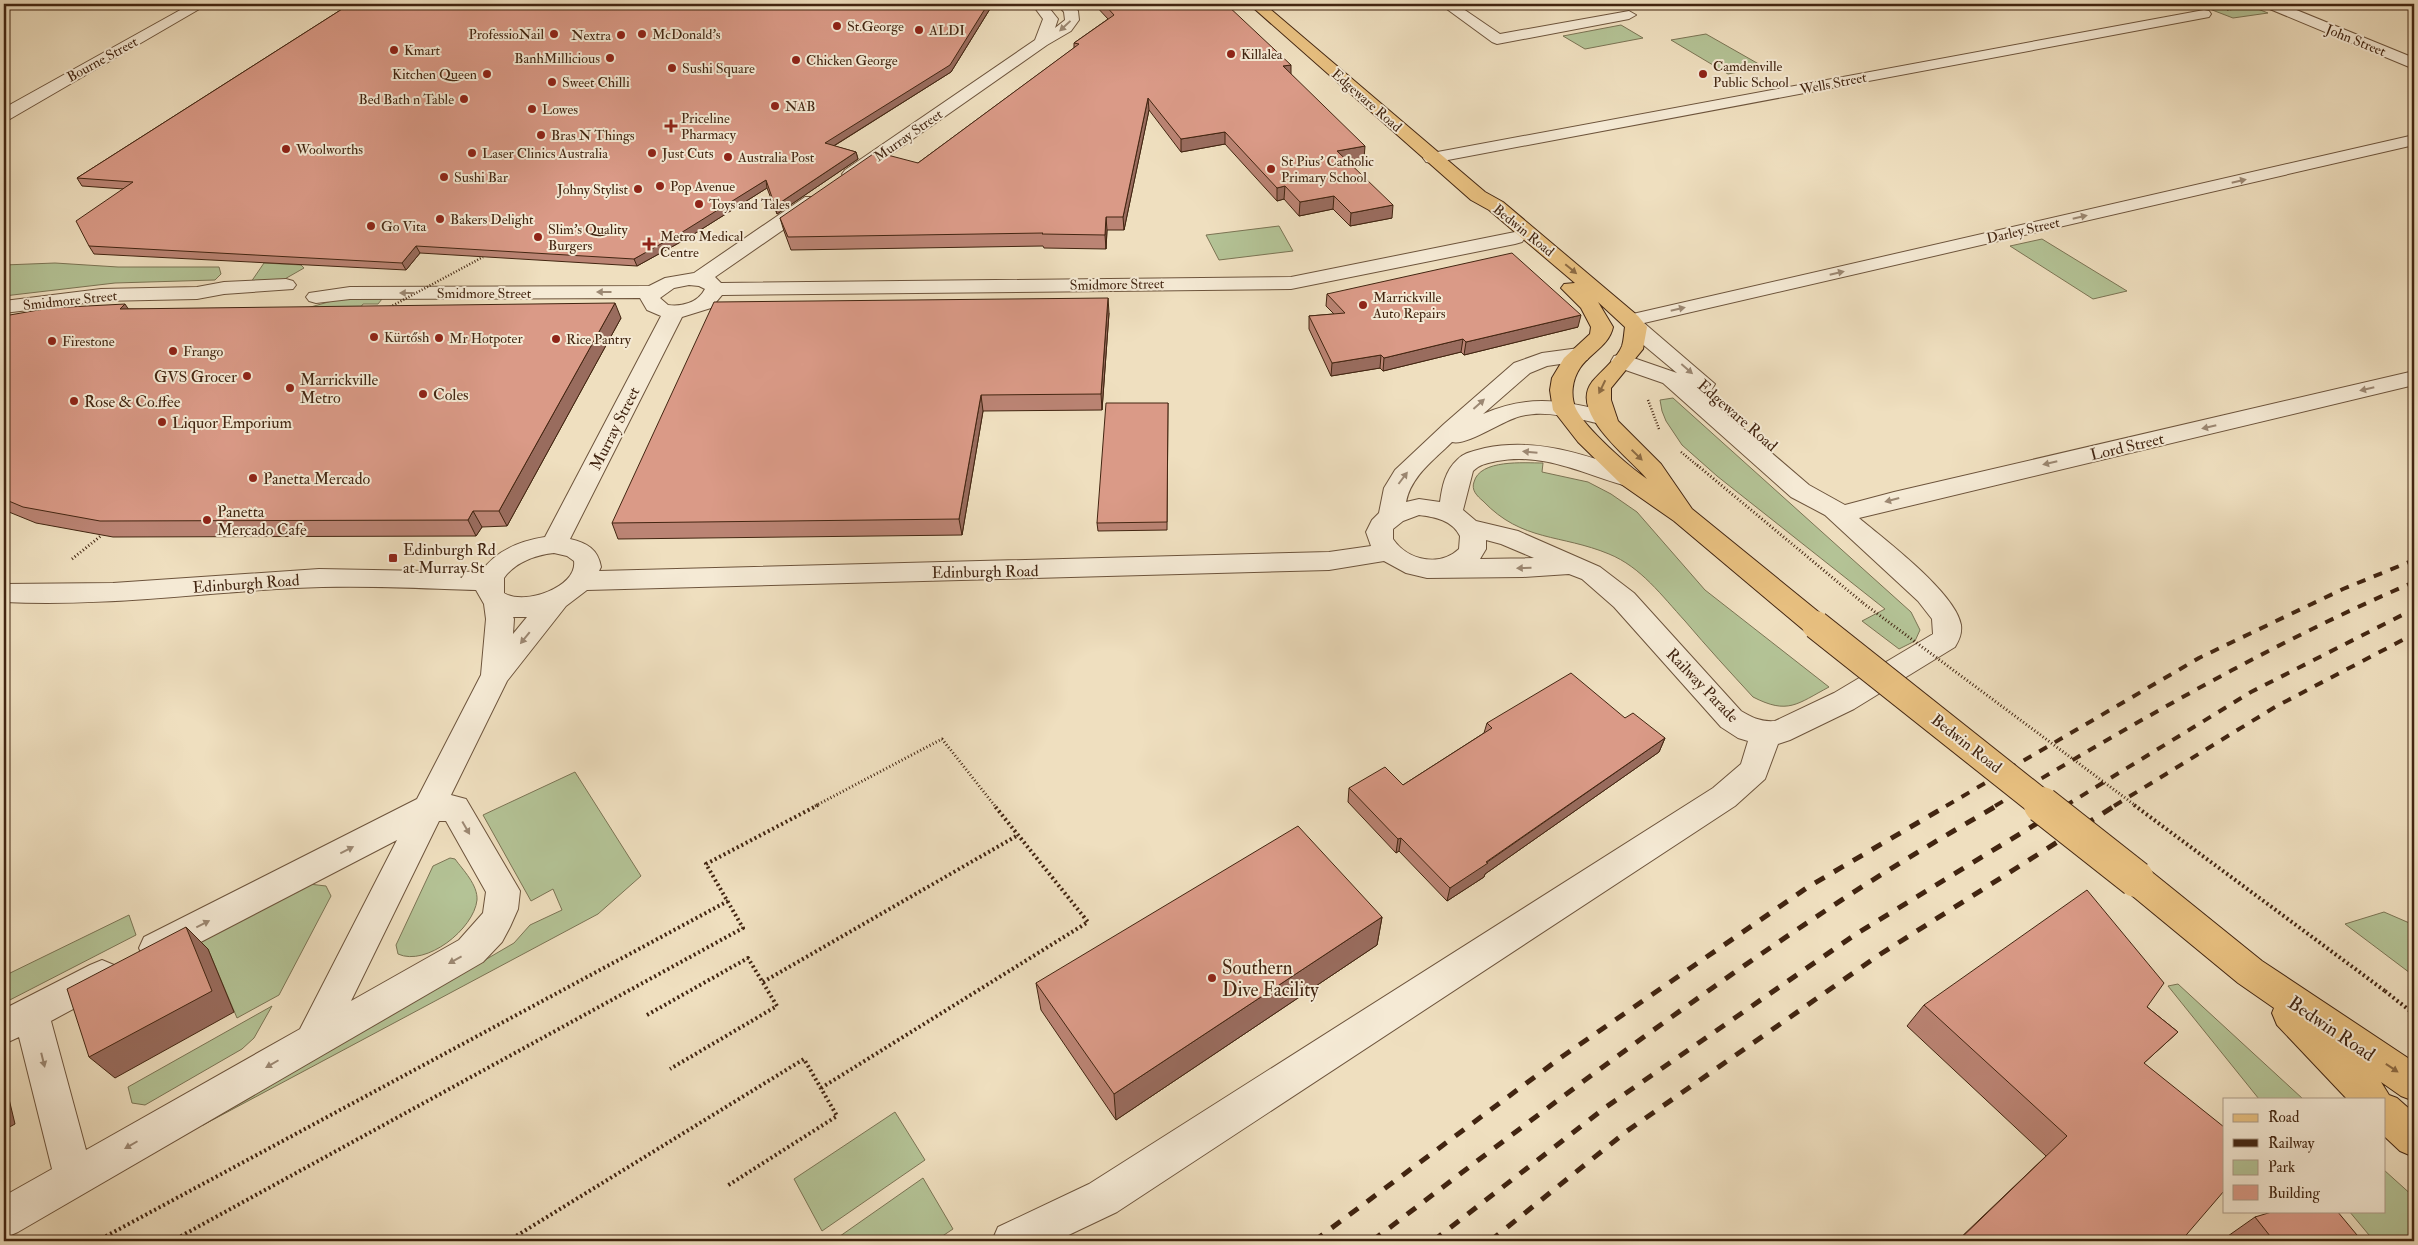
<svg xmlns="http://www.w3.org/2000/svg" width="2418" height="1245" font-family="'IM FELL Double Pica',serif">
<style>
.green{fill:#b4c396;stroke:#7b7454}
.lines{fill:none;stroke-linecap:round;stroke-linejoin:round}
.minor-casing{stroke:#6d543c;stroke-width:2}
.major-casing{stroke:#422511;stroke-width:2}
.path-far3{stroke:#422511;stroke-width:2;stroke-dasharray:0.5 1;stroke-linecap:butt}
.path-far2{stroke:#422511;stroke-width:2.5;stroke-dasharray:1 2;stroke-linecap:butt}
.path-far1{stroke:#422511;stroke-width:3;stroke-dasharray:1 2.5;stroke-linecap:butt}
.path{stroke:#422511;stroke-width:4;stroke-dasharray:2 3;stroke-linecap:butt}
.minor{fill:#f5ead5;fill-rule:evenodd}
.major{fill:#e8c080;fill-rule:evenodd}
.rail-far1{stroke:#422511;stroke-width:4;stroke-dasharray:9 9;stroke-linecap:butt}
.rail{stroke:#422511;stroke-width:5;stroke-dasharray:11 11;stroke-linecap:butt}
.major-bridge-far1-casing{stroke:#422511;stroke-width:30;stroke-linecap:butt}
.major-bridge-casing{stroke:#422511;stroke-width:38;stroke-linecap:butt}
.path-bridge-far2{stroke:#422511;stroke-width:2.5;stroke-dasharray:1 2;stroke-linecap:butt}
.path-bridge-far1{stroke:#422511;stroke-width:3;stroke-dasharray:1 2.5;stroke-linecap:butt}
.path-bridge{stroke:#422511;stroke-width:4;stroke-dasharray:2 3;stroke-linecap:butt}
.major-bridge-far1{stroke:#e8c080;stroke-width:28}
.major-bridge{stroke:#e8c080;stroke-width:36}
.wall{fill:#bb8474;stroke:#422511}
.shaded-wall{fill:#996c5e;stroke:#422511}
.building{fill:#da9a87;stroke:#422511}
.oneway{fill:#9c8873}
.oneway2{fill:#8d6b43}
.poi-dot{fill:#8f2418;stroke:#f5ead5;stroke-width:2}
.labels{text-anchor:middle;stroke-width:4;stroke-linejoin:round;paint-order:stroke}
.far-poi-label{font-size:14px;fill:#422511;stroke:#f5ead5;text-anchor:start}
.far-street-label{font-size:14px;fill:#422511;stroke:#f5ead5}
.poi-label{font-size:16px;fill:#422511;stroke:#f5ead5;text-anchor:start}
.street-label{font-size:16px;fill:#422511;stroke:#f5ead5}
.near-poi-label{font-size:19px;fill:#422511;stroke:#f5ead5;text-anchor:start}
.near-street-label{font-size:19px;fill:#422511;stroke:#f5ead5}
</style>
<rect width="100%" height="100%" fill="#efdfbf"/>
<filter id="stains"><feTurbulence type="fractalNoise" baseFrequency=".004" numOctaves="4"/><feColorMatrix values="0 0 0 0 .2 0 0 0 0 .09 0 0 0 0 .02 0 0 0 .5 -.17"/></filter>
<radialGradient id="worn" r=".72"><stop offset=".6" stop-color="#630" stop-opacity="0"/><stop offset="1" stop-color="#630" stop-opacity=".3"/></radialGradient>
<!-- green -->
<path class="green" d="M2233 4H2245L2268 13 2233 18 2207 8Z
M1621 25 1643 38 1585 49 1563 36Z
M1706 34 1764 67 1728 74 1671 40Z
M1279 226 1293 251 1219 260 1206 235Z
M2042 239 2127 291 2093 299 2010 246Z
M55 263 118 267H219L221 274 215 280 115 283 4 296V265Z
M264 263 301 265 304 268 283 280 251 282Z
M339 299H382L378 304H363L360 308H307Z
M1673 398 1911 612 1920 630 1915 641 1899 649 1862 621 1885 609 1717 476 1682 445 1666 421 1662 411 1660 400Z
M1543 463 1542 472 1588 482 1611 494 1637 512 1705 590 1829 687C1797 704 1788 715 1753 697 1730 672 1707 647 1685 621 1662 596 1641 567 1609 554 1561 534 1522 542 1483 501 1477 496 1471 490 1474 482 1480 459 1524 463 1543 463Z
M575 772 641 876 598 914 203 1125 514 943 530 925 562 910 553 889 531 901 483 815Z
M450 858 455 859C463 870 478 885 477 900 474 929 426 967 398 954L396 945 433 866Z
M309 884 326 886 331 896 279 995 237 1018 208 949 184 948Z
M2384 912 2414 925V976L2345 924Z
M129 915 136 935 4 1003V976Z
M2178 984 2303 1099H2259L2168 986Z
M272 1006 254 1038 242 1049 145 1105 132 1103 128 1087Z
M895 1112 925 1160 822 1231 794 1179Z
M2384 1170 2414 1197V1241H2374L2349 1211H2384Z
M923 1178 953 1229 935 1241H833Z"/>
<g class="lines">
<!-- minor casing -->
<g class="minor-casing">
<path id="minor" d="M191 4H208L10 119 4 120V108Z
M1032 4H1046L1058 19 1055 28 1065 20 1064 12 1057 4H1072L1078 11 1079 20 1071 31 1047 45 857 178H845L842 174 845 170 1035 40 1043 19Z
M1440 4H1456L1500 34 1629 11 1636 15 1629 19 1497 44 1492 42Z
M2263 4H2282L2414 58V69L2265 7Z
M2204 10 2209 11 2211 14 2209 17 1432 163 1426 162 1423 158 1426 154 1432 153Z
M2414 135V145L1644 323 1715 384 1712 389 1704 391 1697 389 1809 485 1845 505 1894 492 2414 371V385L1859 518C1885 540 1956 593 1961 625 1962 634 1959 640 1955 647L1854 709 1790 740 1778 744 1765 779 1735 806 1117 1212 1056 1241H992L998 1227 1089 1184 1713 788 1741 764 1748 741 1738 738 1721 727 1614 607 1582 579 1569 574 1523 577 1427 578 1406 573 1384 561 1329 570 587 590 566 606 507 681 451 795 466 799 520 891 518 909 510 927 502 942 483 962 18 1232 4 1238V1196L52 1169 19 1037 4 1044V1009L90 965 102 960 114 965 119 976 114 987 51 1021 86 1150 300 1029 397 840 168 959 156 963 144 959 139 948 144 937 417 799 481 675 486 619 484 604 476 590C416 588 355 585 295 588 198 593 101 607 4 602V584L113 583 319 569 481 572C496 550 520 541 545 537L661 316 647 310 640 298 350 299 316 303 309 301 306 297 309 293 350 287 649 286 665 278 694 273 805 197H819L821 201 819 205 715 277 721 283 1291 277 1515 232 1522 234 1525 238 1522 242 1515 244 1291 289 722 295 711 308 682 317 570 539C587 543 598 549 601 567L599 571 1329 552 1371 546 1366 532 1372 520 1379 513 1384 488 1395 470 1444 424 1514 363 1542 353 1579 348 1587 350 1590 355 1587 360 1547 366 1530 373 1483 414C1531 393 1565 401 1613 413L1617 418 1613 423C1601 426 1591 421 1579 419 1560 415 1540 411 1521 416 1503 420 1468 446 1452 442 1434 460 1411 476 1406 502L1419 499 1440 502C1442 487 1445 471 1457 460 1464 452 1475 451 1485 448 1539 437 1588 456 1639 474L1642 479 1639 484 1630 487C1585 475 1545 452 1497 461 1488 463 1480 464 1473 471L1463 510 1476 521 1518 531 1600 567 1634 593 1741 711C1753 718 1761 722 1775 721L1834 693 1933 634 1932 619 1918 601 1825 515 1791 497 1663 383 1614 366 1611 361 1614 356 1622 354 1677 373 1628 332 1627 325 1620 320 1624 316ZM689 285 699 286 705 289C698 303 681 307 668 305L660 298 674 288ZM1419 515C1435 517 1452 520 1460 536L1459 549C1440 567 1408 561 1393 539V529L1403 521ZM1486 540 1501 544 1534 558 1480 559 1486 549ZM554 553 567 556 574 561C578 587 524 606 504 593V578C515 562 536 555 554 553ZM513 617H527L513 634 514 619ZM439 821H446L486 892 483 913 459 940 351 1001Z
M286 279 293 281 296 285 293 289 224 294 197 299 101 301 4 313V301L101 289 197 287 224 282Z"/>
</g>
<!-- major casing -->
<g class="major-casing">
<path id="major" d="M1249 4H1264L1485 192 1503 202 1638 316 1647 327 1643 349 1611 388V400L1618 421 1661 464 1692 509 1826 618 1830 625 1826 632 1816 635 1806 632 1674 521 1621 484 1578 442 1557 415 1553 410 1550 390 1552 378 1564 358 1590 334 1591 327 1581 308 1561 288 1564 284 1575 283 1489 210 1471 200ZM1598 302 1625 327C1624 333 1624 340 1622 346 1617 359 1601 371 1592 382 1568 413 1631 459 1647 479 1630 468 1585 428 1576 409 1570 396 1572 380 1580 368 1590 353 1609 346 1613 327Z
M2136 865 2148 869 2262 961 2414 1062V1101L2401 1096 2381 1082 2389 1095 2397 1098 2414 1113V1157L2400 1151 2384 1136V1099H2347L2277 1025 2272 1013 2274 1008 2238 983 2124 889 2120 879 2124 869Z"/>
</g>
<!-- path-far3 -->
<path class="path-far3" d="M2227 10 2243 7"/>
<!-- path-far2 -->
<path class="path-far2" d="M1648 400 1659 429
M1681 452 1698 466"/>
<!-- path-far1 -->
<path class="path-far1" d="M1697 465 1863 603
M72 559 102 535
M815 806 942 739 995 806"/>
<!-- path -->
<path class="path" d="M763 982 1018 835
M2385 991 2414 1014
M647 1015 748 958 777 1006 670 1069
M821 1088 1088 922 994 805
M97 1241 728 901
M172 1241 743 928 706 864 818 805
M508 1241 804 1059 837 1116 727 1186"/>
<!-- minor -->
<use href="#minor" class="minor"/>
<!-- major -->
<use href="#major" class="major"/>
<!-- rail-far1 -->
<path class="rail-far1" d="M1946 806 2199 658 2343 589 2414 560
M1995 806C2133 724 2267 645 2414 582
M2065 806 2251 692 2414 609
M2114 806 2275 707 2414 634"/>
<!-- rail -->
<path class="rail" d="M1314 1241 1563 1056 1808 887 1948 805
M1372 1241C1523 1126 1673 1011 1831 907 1885 871 1941 838 1998 805
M1433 1241 1606 1107 1856 934 2067 805
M1490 1241 1627 1131 1879 955 2116 805"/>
<!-- major-bridge-far1 casing -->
<g class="major-bridge-far1-casing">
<path id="major-bridge-far1" d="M1816 625 2044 806"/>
</g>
<!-- major-bridge casing -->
<g class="major-bridge-casing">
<path id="major-bridge" d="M2042 805 2136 879"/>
</g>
<!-- path-bridge-far2 -->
<path class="path-bridge-far2" d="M390 307 483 257"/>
<!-- path-bridge-far1 -->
<path class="path-bridge-far1" d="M1863 603 2136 806"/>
<!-- path-bridge -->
<path class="path-bridge" d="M2134 805 2385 991"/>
<!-- major-bridge-far1 -->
<use href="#major-bridge-far1" class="major-bridge-far1"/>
<!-- major-bridge -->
<use href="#major-bridge" class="major-bridge"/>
</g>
<!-- wall -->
<path class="wall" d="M350 4H993L951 72 834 146 856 152 858 159 777 214 767 188 686 239 637 266 420 253 406 270 94 254 89 246 124 189 82 186 77 178Z
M1094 4H1226L1291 74 1364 159 1348 161 1392 218 1350 226 1333 209 1299 216 1284 199 1277 201 1225 144 1181 152 1149 110 1124 230H1107L1106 249 1044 248 1043 246 791 250 784 231 780 218 918 163 1074 48V43L1108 19Z
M1327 294 1578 327 1464 355 1461 352 1383 371 1380 368 1331 376 1309 329V316L1334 314 1326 306Z
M128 309 621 318 507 526 482 527 476 536 113 537 36 523 4 510V316Z
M1109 313 1102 410 983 411 962 535 618 539 612 523Z
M1168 403 1167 530 1098 531 1097 523Z
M1625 718 1665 738 1659 752 1485 874 1484 877 1447 901 1399 851 1396 853 1348 802 1349 788 1403 785 1484 733 1487 723Z
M1382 917 1377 945 1116 1120 1041 1010 1036 983Z
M1924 1005 2147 1007 2178 1032 2144 1063 2181 1241H1957L2046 1156 1907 1026Z
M2255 1217 2362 1241H2232L2228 1236Z"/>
<!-- shaded-wall -->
<path class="shaded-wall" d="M988 4H993L951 72 827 150 825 143Z
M1291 65V77L1283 66Z
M1148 98 1149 110 1124 230 1123 217Z
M1225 132V144L1181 152V139Z
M1365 146 1364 159 1336 164 1337 151Z
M856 152 858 159 777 214 775 206Z
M766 180 767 188 686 239 637 266 634 259Z
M1285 186 1284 199 1277 201V188Z
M1334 196 1333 209 1299 216 1300 202Z
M1393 205 1392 218 1350 226 1351 213Z
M1106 217 1107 230 1106 249 1105 235Z
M416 246 420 253 406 270 402 263Z
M1108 298 1109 313 1102 410 1101 394Z
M615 303 621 318 507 526 499 511Z
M125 304 135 319 120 309Z
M1581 315 1578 327 1464 355 1466 342Z
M1463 339 1461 352 1383 371 1384 358Z
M1381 355 1380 368 1331 376 1332 363Z
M981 395 983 411 962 535 959 519Z
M473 511 482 527 476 536 468 520Z
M1665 738 1659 752 1485 874 1484 877 1447 901 1450 888Z
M1401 838 1399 851 1396 853 1398 839Z
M1382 917 1377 945 1116 1120 1114 1094Z
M186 927 208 949 234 1012 115 1078 89 1057Z
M4 1078 15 1124 4 1130Z"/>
<!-- building -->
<path class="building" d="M350 4H988L950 65 825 143 856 152 775 206 766 180 684 231 634 259 416 246 402 263 89 246 76 221 133 182 77 178Z
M1104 4H1226L1291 65 1283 66 1365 146 1337 151 1393 205 1351 213 1334 196 1300 202 1285 186 1277 188 1225 132 1181 139 1148 98 1123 217H1106L1105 235 1042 234 1043 233 788 237 780 218 876 152 918 163 1079 44 1074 43 1114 15Z
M1512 253 1581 315 1466 342 1463 339 1384 358 1381 355 1332 363 1309 316 1345 313 1327 294Z
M1108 298 1101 394 981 395 959 519 612 523 714 302Z
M615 303 499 511H473L468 520 100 521 23 507 4 499V316L50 308 125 304 120 309Z
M1106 403H1168L1167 522 1097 523Z
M1571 673 1625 718 1633 713 1665 738 1486 862 1488 863 1450 888 1401 838 1398 839 1349 788 1385 767 1403 785 1492 728 1487 723Z
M1298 826 1382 917 1114 1094 1036 983Z
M2087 890 2164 983 2147 1007 2178 1032 2144 1063 2224 1127V1191L2181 1241H1958L2067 1136 1924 1005Z
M186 927 212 991 89 1057 67 989Z
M2275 1211H2337L2362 1241H2274L2255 1217Z"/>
<!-- one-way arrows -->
<defs><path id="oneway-solid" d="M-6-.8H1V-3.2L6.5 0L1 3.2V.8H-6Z" transform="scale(1.25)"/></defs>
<g class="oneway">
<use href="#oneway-solid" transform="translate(1065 26) rotate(137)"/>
<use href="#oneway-solid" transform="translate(2239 181) rotate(-13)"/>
<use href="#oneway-solid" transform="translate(2080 217) rotate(-13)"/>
<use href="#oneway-solid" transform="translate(1837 273) rotate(-13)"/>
<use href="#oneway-solid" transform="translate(604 292) rotate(180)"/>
<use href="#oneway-solid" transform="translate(407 293) rotate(180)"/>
<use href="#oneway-solid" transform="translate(1678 309) rotate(-13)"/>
<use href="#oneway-solid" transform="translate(1687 369) rotate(41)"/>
<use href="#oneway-solid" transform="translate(2367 389) rotate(167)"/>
<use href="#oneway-solid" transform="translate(1479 404) rotate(-42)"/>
<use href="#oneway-solid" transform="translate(2209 427) rotate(167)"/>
<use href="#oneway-solid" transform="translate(1530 452) rotate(-175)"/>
<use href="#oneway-solid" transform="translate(2050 463) rotate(167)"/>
<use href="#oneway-solid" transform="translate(1403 478) rotate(-53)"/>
<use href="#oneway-solid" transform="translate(1892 500) rotate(165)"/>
<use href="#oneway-solid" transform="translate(1524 568) rotate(178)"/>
<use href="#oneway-solid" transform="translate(525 638) rotate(129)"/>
<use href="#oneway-solid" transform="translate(466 828) rotate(60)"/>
<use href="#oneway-solid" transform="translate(347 850) rotate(-27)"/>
<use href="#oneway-solid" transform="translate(203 924) rotate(-27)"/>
<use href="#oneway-solid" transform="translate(455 960) rotate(151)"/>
<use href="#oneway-solid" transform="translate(43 1060) rotate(76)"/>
<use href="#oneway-solid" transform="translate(272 1064) rotate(150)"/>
<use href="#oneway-solid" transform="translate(131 1145) rotate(150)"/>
</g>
<g class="oneway2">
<use href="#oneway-solid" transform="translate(1571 269) rotate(40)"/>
<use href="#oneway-solid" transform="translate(1602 387) rotate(116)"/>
<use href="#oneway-solid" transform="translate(1637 455) rotate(44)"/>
<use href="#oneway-solid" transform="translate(2392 1068) rotate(34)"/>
</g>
<!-- markers -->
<g class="poi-dot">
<circle cx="837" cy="26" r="5"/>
<circle cx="919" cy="30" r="5"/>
<circle cx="554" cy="34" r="5"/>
<circle cx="642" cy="34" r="5"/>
<circle cx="621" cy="35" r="5"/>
<circle cx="394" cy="50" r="5"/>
<circle cx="1231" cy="54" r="5"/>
<circle cx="610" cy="58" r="5"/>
<circle cx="796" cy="60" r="5"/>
<circle cx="672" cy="68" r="5"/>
<circle cx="487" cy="74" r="5"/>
<circle cx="1703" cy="74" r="5"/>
<circle cx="552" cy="82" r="5"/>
<circle cx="464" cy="99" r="5"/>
<circle cx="775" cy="106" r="5"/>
<circle cx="532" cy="109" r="5"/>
<path d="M668.5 118.5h5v5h5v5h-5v5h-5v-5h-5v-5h5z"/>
<circle cx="541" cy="135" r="5"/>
<circle cx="286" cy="149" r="5"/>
<circle cx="472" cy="153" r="5"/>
<circle cx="652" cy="153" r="5"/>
<circle cx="728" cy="157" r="5"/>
<circle cx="1271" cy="169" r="5"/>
<circle cx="444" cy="177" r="5"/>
<circle cx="660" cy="186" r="5"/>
<circle cx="638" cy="189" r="5"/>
<circle cx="699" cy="204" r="5"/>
<circle cx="440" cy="219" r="5"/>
<circle cx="371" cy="226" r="5"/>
<circle cx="538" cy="237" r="5"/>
<path d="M646.5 236.5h5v5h5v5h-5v5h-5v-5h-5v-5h5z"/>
<circle cx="1363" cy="305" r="5"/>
<circle cx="374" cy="337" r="5"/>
<circle cx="439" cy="338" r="5"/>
<circle cx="556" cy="339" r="5"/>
<circle cx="52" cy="341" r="5"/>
<circle cx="173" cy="351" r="5"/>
<circle cx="247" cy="376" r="5"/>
<circle cx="290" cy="388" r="5"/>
<circle cx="423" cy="394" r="5"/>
<circle cx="74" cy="401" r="5"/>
<circle cx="162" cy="422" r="5"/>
<circle cx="253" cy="478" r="5"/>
<circle cx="207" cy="520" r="5"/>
<rect x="388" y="553" width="10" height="10" rx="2.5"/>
<circle cx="1212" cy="978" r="5"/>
</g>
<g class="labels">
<!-- far-poi labels -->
<g class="far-poi-label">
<text x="847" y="31">St.George</text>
<text x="929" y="35">ALDI</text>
<text x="544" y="39" text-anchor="end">ProfessioNail</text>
<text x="652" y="39">McDonald's</text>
<text x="611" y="40" text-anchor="end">Nextra</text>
<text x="404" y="55">Kmart</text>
<text x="1241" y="59">Killalea</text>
<text x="600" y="63" text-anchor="end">BanhMillicious</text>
<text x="806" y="65">Chicken George</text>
<text x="1713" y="71">Camdenville<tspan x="1713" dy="16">Public School</tspan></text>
<text x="682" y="73">Sushi Square</text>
<text x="477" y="79" text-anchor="end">Kitchen Queen</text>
<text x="562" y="87">Sweet Chilli</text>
<text x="454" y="104" text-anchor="end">Bed Bath n Table</text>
<text x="785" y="111">NAB</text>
<text x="542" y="114">Lowes</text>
<text x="681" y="123">Priceline<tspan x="681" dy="16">Pharmacy</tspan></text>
<text x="551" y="140">Bras N Things</text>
<text x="296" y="154">Woolworths</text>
<text x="482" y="158">Laser Clinics Australia</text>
<text x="662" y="158">Just Cuts</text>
<text x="738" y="162">Australia Post</text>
<text x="1281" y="166">St Pius' Catholic<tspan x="1281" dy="16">Primary School</tspan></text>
<text x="454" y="182">Sushi Bar</text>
<text x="670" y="191">Pop Avenue</text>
<text x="628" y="194" text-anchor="end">Johny Stylist</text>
<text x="709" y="209">Toys and Tales</text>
<text x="450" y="224">Bakers Delight</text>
<text x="381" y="231">Go Vita</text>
<text x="548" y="234">Slim's Quality<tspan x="548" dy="16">Burgers</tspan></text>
<text x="660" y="241">Metro Medical<tspan x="660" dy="16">Centre</tspan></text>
<text x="1373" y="302">Marrickville<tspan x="1373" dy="16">Auto Repairs</tspan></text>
<text x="384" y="342">Kürtősh</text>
<text x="449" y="343">Mr Hotpoter</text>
<text x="566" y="344">Rice Pantry</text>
<text x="62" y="346">Firestone</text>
<text x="183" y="356">Frango</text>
</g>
<!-- far-street labels -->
<g class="far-street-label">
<text transform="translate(2356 40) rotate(22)" y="5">John Street</text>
<text transform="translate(102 59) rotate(-29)" y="5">Bourne Street</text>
<text transform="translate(1833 83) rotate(-11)" y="5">Wells Street</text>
<text transform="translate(1367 100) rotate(41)" y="5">Edgeware Road</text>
<text transform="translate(908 135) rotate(-35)" y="5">Murray Street</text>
<text transform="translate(1524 230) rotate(39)" y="5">Bedwin Road</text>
<text transform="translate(2023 230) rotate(-13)" y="5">Darley Street</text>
<text transform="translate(1117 284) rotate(-1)" y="5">Smidmore Street</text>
<text x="484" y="298">Smidmore Street</text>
<text transform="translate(70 300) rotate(-6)" y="5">Smidmore Street</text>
</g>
<!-- poi labels -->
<g class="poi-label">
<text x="237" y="382" text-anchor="end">GVS Grocer</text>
<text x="300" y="385">Marrickville<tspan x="300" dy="18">Metro</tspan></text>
<text x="433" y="400">Coles</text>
<text x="84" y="407">Rose &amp; Co.ffee</text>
<text x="172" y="428">Liquor Emporium</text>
<text x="263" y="484">Panetta Mercado</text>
<text x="217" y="517">Panetta<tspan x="217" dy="18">Mercado Cafe</tspan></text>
<text x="403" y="555">Edinburgh Rd<tspan x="403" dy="18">at Murray St</tspan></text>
</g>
<!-- street labels -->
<g class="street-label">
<text transform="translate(1738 415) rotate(41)" y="6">Edgeware Road</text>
<text transform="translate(614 428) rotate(-63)" y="6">Murray Street</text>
<text transform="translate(2127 446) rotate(-13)" y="6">Lord Street</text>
<text transform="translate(985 571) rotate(-1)" y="6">Edinburgh Road</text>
<text transform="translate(246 583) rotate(-4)" y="6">Edinburgh Road</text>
<text transform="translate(1703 685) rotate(46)" y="6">Railway Parade</text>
<text transform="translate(1967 743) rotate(38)" y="6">Bedwin Road</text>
</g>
<!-- near-poi labels -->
<g class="near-poi-label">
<text x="1222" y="974">Southern<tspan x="1222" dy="22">Dive Facility</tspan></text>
</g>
<!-- near-street labels -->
<g class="near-street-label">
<text transform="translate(2332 1028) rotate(34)" y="7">Bedwin Road</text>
</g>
</g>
<!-- margin -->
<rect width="2418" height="1245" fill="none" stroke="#efdfbf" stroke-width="20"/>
<rect x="5" y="5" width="2408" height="1235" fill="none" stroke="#422511" stroke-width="2.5"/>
<rect x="10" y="10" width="2398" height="1225" fill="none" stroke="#422511"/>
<!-- legend -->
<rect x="2223" y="1098" width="162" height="115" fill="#f5ead5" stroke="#ad9b87"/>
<rect x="2233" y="1114" width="25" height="8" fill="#e8c080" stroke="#ad9b87"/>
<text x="2268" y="1122" font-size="15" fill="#422511">Road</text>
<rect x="2233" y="1139" width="25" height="8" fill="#422511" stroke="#ad9b87"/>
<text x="2268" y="1148" font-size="15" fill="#422511">Railway</text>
<rect x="2233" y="1160" width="25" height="15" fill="#b4c396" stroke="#ad9b87"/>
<text x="2268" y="1172" font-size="15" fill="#422511">Park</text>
<rect x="2233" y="1185" width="25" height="15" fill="#da9a87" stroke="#ad9b87"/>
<text x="2268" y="1198" font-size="15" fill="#422511">Building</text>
<rect width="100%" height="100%" filter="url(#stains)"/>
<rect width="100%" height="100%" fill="url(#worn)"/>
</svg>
